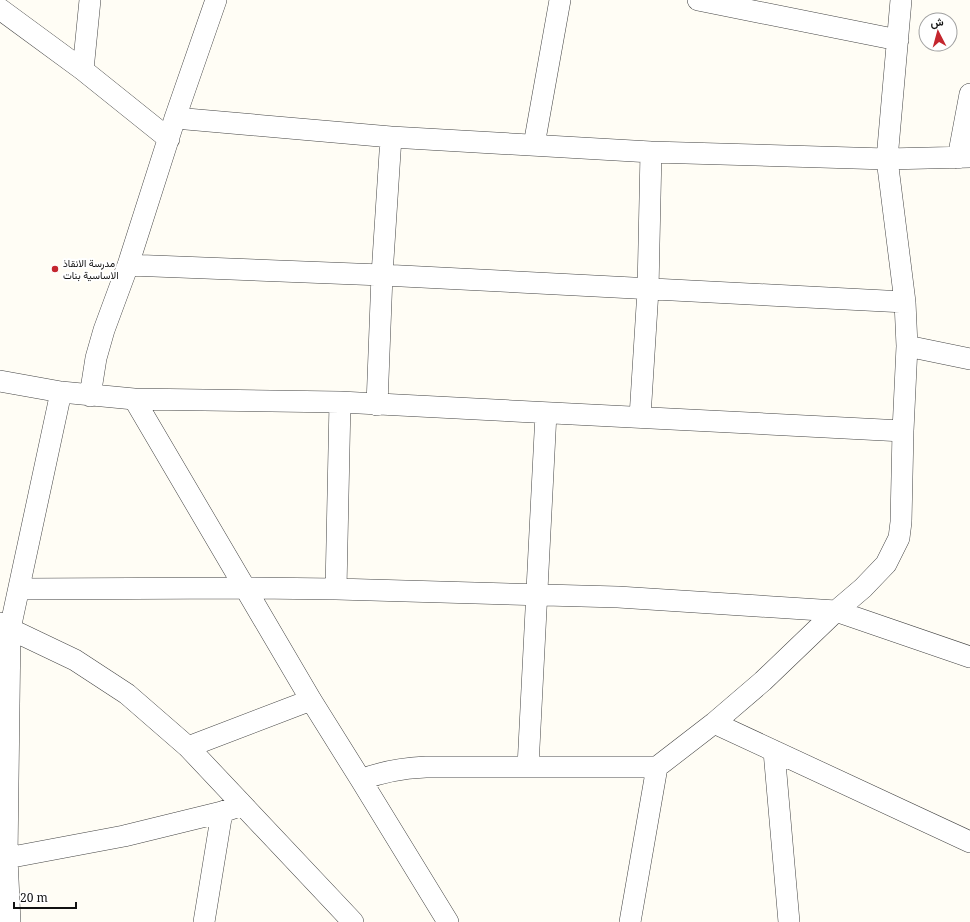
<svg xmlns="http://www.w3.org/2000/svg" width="970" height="922" font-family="'Noto Serif',Vazirmatn,serif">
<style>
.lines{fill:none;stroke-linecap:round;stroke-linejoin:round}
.street-casing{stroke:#444;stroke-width:22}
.street{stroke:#fff;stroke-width:21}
.poi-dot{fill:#c4262e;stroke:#fff;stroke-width:1.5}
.labels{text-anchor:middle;stroke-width:4;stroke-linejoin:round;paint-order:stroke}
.poi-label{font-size:10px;fill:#111;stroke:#fff;text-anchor:start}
</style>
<rect width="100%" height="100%" fill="#fffdf5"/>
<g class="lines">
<!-- street casing -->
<g class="street-casing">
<path id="street" d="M698 0 898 40
M0 9 83 70 169 139
M83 70 90 0
M175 118 391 137 651 152 887 159 970 157
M534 145 560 0
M958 158 970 94
M128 265 382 275 905 302
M907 346 970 359
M0 381 61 392 134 399 311 700 361 780 448 922
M90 396 96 358 104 330 128 265 175 118 216 0
M134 399 340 402 903 431
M377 405 382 275 391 137
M640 417 648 290 651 152
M19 589 246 588 336 589 618 597 836 611 970 657
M336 589 340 402
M0 623 10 629 75 660 127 694 188 747 353 922
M714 723 970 842
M188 747 311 700
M774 751 789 922
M528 767 546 413
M361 780C383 771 404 768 426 767H657
M7 858 124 836 222 812 242 805
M10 922 7 858 10 629 61 392
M204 922 222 812
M630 922 657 767 714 723 763 681 836 611 863 588 886 564 899 538 901 522 903 431 907 346 905 302 887 159 901 0"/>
</g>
<!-- street -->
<use href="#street" class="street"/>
</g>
<!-- markers -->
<circle class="poi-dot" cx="55" cy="269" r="4"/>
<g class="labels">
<!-- poi labels -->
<g class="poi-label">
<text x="63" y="267">مدرسة الانقاذ<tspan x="63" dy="12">الاساسية بنات</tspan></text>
</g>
</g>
<!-- north arrow -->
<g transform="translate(938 32) rotate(354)"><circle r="19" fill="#ffffff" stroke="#a0a0a0"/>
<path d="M0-3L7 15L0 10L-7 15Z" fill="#c4262e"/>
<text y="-6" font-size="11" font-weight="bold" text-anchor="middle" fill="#111111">ش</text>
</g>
<!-- scale -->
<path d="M14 902v6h62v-6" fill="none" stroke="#111111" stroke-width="2"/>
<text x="20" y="902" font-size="12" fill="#111111" stroke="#ffffff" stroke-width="3" paint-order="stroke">20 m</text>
</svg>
